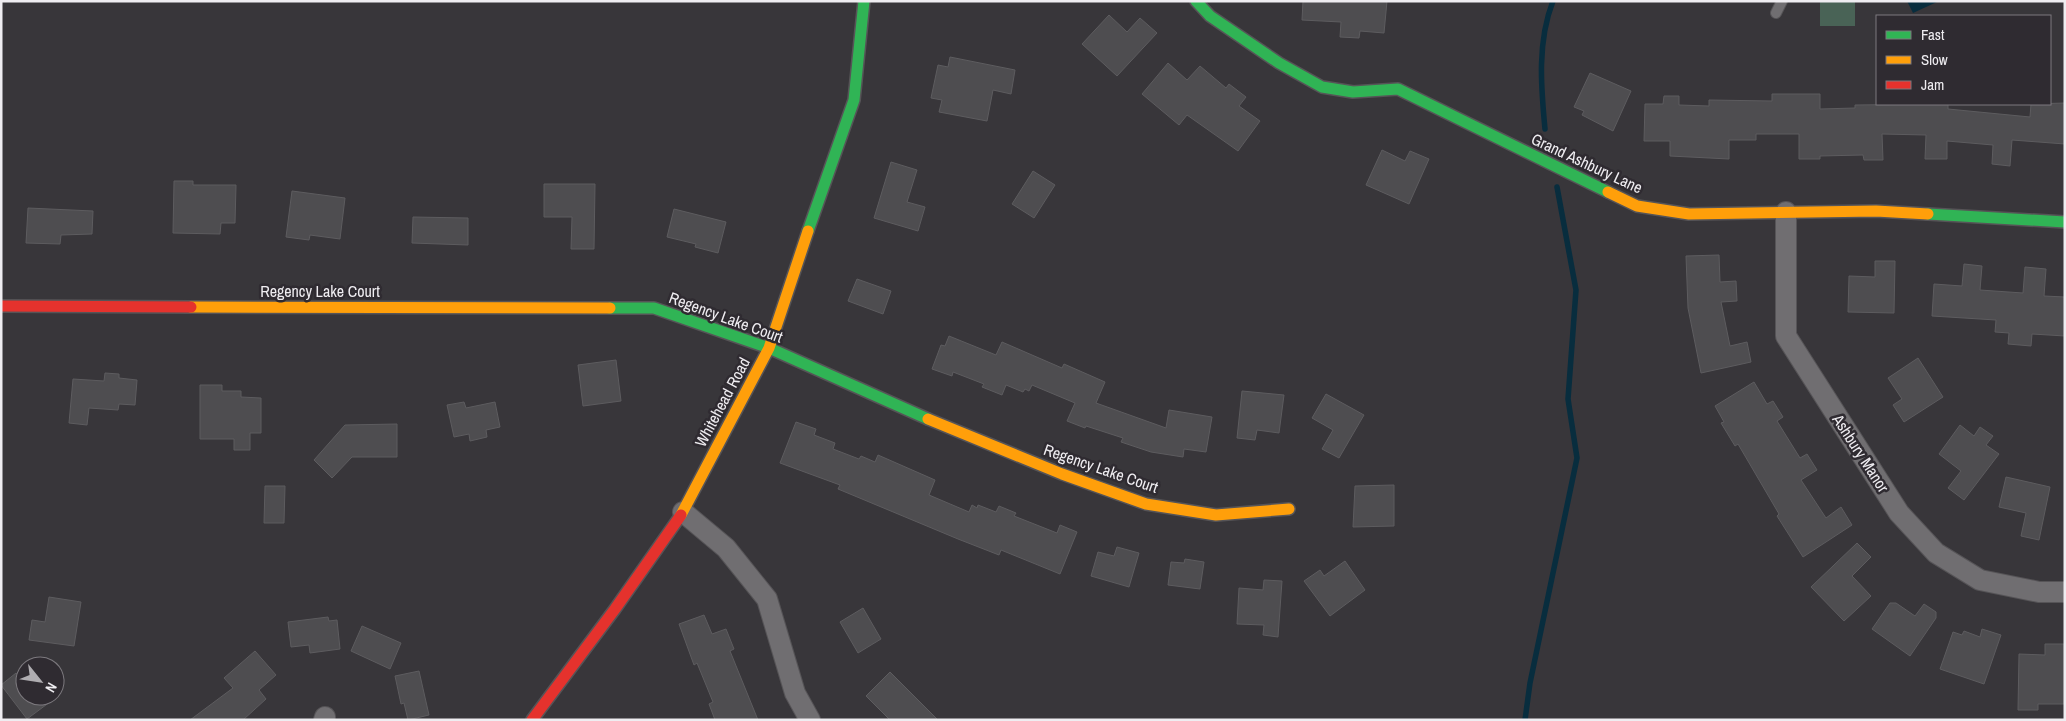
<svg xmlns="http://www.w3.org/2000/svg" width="2066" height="721" font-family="'Archivo Narrow',sans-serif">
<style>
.green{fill:#496356}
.water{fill:#082d3e}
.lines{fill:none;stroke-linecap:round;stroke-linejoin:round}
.stream{stroke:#082d3e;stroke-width:5.5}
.building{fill:#4e4d50;stroke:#5d5c5f}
.lane-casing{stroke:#565457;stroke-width:12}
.street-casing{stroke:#565457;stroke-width:22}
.fast-casing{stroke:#565457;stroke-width:14}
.slow-casing{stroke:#565457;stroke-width:14}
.jam-casing{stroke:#565457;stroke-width:14}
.lane{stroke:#706e71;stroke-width:10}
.street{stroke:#706e71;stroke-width:20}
.fast{stroke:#30b455;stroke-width:11}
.slow{stroke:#ff9f0a;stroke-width:11}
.jam{stroke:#e5322d;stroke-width:11}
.labels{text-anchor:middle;stroke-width:5;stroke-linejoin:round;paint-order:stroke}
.street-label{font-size:16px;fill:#efedf1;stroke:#2f2b31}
</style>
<rect width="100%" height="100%" fill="#38363a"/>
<!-- green -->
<path class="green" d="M1820 1H1855V26H1820Z"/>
<!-- water -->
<path class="water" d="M1907 1H1939L1913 13Z"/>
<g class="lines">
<!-- stream -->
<path class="stream" d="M1545 129C1541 87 1537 42 1553 1
M1525 720 1530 683 1577 458 1568 399 1576 290 1557 187"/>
</g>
<!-- building -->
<path class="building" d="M1303 1H1387L1384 33 1360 31 1359 38 1340 37 1341 22 1302 20Z
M1109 15 1127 32 1140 18 1157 33 1117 76 1082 44Z
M950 57 1015 70 1011 94 993 90 987 121 939 112 942 100 931 98 938 65 948 67Z
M1168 63 1187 80 1200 66 1226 88 1229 84 1246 97 1239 106 1260 121 1238 151 1187 115 1179 125 1142 94Z
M1590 73 1631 91 1613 131 1582 115 1584 111 1574 107Z
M1772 94H1820V109L1855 108V105L1948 104V109L2030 117 2031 104 2065 103V144L2012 140 2010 166 1992 164 1993 145 1947 141V159H1925L1926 135 1882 134 1883 160H1864L1863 155 1820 156V159H1799V134H1756V140H1729V159L1670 156V141H1644L1645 104H1663L1664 96H1679V105L1709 106V100L1772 101Z
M1382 150 1405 161 1410 151 1429 159 1409 204 1366 185Z
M891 162 917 170 907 202 925 207 918 231 874 218Z
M1033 171 1055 185 1034 218 1012 204Z
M174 181H193V185H236L235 223H221L220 234 173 233Z
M544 184H595L594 249H571L572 217H544Z
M292 191 345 198 340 239 310 235 309 240 286 237Z
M28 208 93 211 92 234 61 235 60 244 26 243Z
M674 209 726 222 718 253 695 247 696 244 667 237Z
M413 217 468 218V245L412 243Z
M1719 255 1720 282 1736 281 1737 301 1721 302 1730 346 1747 342 1751 362 1701 373 1688 308 1686 256Z
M1875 261H1895L1894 313 1848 312 1849 276 1875 277Z
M1964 264 1982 266 1980 290 2023 293 2025 267 2046 269 2044 296 2065 297V336L2032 334 2031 346 2008 344 2009 333 1995 332 1996 320 1932 316 1934 284 1962 286Z
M857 279 891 291 883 314 848 301Z
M949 336 996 355 1002 342 1062 368 1064 364 1105 382 1096 403 1166 428 1169 410 1212 417 1206 452 1184 449 1183 457 1151 452 1121 442 1123 438 1086 426 1085 428 1067 421 1075 403 1032 385 1029 391 1025 389 1023 392 1006 385 1002 395 982 387 984 384 953 372 952 376 932 369 941 345 945 346Z
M1918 358 1943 397 1904 422 1893 405 1902 399 1888 378Z
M616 360 621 401 583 406 578 365Z
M105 373 119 374V378L137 380 135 405 119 404 118 410 89 408 87 425 69 423 73 379 104 381Z
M1754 382 1767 404 1773 401 1783 417 1777 421 1800 458 1807 454 1817 470 1801 480 1826 518 1841 507 1852 525 1803 557 1777 516 1779 514 1738 444 1735 446 1721 423 1724 422 1715 406Z
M200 385H222V391H241V397L261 398V433H250V450H234V439H200Z
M1242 391 1284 395 1279 433 1257 430 1255 440 1237 438Z
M1326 394 1364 415 1339 458 1322 449 1333 430 1312 418Z
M464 402 466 408 495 402 500 427 486 430 487 437 470 441 469 434 454 437 447 405Z
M796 422 816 429 814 435 835 443 833 449 859 459 861 456 875 462 878 455 935 480 929 495 969 512 972 505 977 508 978 505 996 512 999 506 1016 513 1014 516 1057 533 1060 525 1077 532 1060 574 1001 550 999 555 958 539 838 489 840 485 780 463Z
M397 424V457H352L332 478 314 460 345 425Z
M1960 425 1974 436 1980 427 1993 436 1986 445 1999 454 1964 500 1948 488 1961 471 1939 454Z
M2006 477 2050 487 2039 540 2021 536 2026 513 1999 507Z
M1394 485V526L1353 527 1355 486Z
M265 486H285L284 523H264Z
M1857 543 1871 557 1852 576 1871 596 1844 621 1811 587Z
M1117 547 1139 553 1129 587 1091 576 1098 552 1114 556Z
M1185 559 1204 562 1200 589 1168 585 1171 562 1184 563Z
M1345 561 1365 590 1330 616 1304 581 1320 570 1324 576Z
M1264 580 1282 581 1278 637 1263 635 1264 625 1237 624 1239 588 1263 590Z
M49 597 81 602 74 646 29 640 32 620 45 622Z
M1890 603H1896L1915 616 1924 604 1936 612V618L1910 656 1872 629Z
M863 608 881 639 858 653 840 622Z
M704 615 712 634 726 629 734 649 730 651 758 720H715L709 704 713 702 697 663 694 665 679 624Z
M328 617 329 621 337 620 340 649 310 653 309 645 291 647 288 622Z
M362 626 401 643 390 669 351 651Z
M1982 629 2001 635 1984 684 1940 669 1953 632 1962 635 1964 631 1980 637Z
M2045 644H2064V704H2038V710H2018L2019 654 2045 655Z
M255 651 276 675 259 690 266 699 243 720H190L233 688 224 678Z
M419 671 429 715 408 720 404 703 401 704 395 676Z
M890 672 938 720H890L866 696Z
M16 673 25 685V696H58L27 719 1 685Z"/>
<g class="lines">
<!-- lane casing -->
<g class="lane-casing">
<path id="lane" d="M1776 13 1782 1"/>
</g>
<!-- street casing -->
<g class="street-casing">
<path id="street" d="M1786 212V336L1899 513 1936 553 1980 580 2039 592H2065
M683 512 726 548 767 599 795 693 810 720
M324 720 325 717"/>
</g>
<!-- fast casing -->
<g class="fast-casing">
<path id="fast" d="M1196 1 1210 16 1279 63 1322 87 1353 92 1398 89 1608 192
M1928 214 2065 222
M808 231 854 100 864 1
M610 308H654L769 348 928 419"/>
</g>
<!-- slow casing -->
<g class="slow-casing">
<path id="slow" d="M1608 192 1637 206 1689 214 1876 211 1928 214
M191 307 610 308
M928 419 1062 474 1146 504 1216 515 1289 509
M681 515 769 348 808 231"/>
</g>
<!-- jam casing -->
<g class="jam-casing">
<path id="jam" d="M1 306 191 307
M532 720 615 609 681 515"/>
</g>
<!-- lane -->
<use href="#lane" class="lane"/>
<!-- street -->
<use href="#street" class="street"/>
<!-- fast -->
<use href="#fast" class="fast"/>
<!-- slow -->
<use href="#slow" class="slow"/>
<!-- jam -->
<use href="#jam" class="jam"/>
</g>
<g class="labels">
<!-- street labels -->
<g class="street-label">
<text transform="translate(1587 163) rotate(25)" y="6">Grand Ashbury Lane</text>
<text x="320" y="297">Regency Lake Court</text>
<text transform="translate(726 317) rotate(20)" y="6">Regency Lake Court</text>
<text transform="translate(722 402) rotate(-62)" y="6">Whitehead Road</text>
<text transform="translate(1861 453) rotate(57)" y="6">Ashbury Manor</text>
<text transform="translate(1101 468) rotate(19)" y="6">Regency Lake Court</text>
</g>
</g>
<!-- border -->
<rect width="2066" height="721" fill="none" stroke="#efedf1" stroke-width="5"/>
<!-- legend -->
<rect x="1876" y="15" width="175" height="90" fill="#2f2b31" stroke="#7c797e"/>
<rect x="1886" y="31" width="25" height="8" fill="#30b455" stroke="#7c797e"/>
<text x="1921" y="40" font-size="15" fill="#efedf1">Fast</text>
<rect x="1886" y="56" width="25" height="8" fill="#ff9f0a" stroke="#7c797e"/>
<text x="1921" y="65" font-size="15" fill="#efedf1">Slow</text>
<rect x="1886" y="81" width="25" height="8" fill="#e5322d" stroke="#7c797e"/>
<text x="1921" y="90" font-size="15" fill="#efedf1">Jam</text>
<!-- north arrow -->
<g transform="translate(40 681) rotate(120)"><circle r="24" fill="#2f2b31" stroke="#7c797e"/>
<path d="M0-4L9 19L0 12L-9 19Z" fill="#afadb1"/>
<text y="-8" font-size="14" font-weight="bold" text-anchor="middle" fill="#efedf1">N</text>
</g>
</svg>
